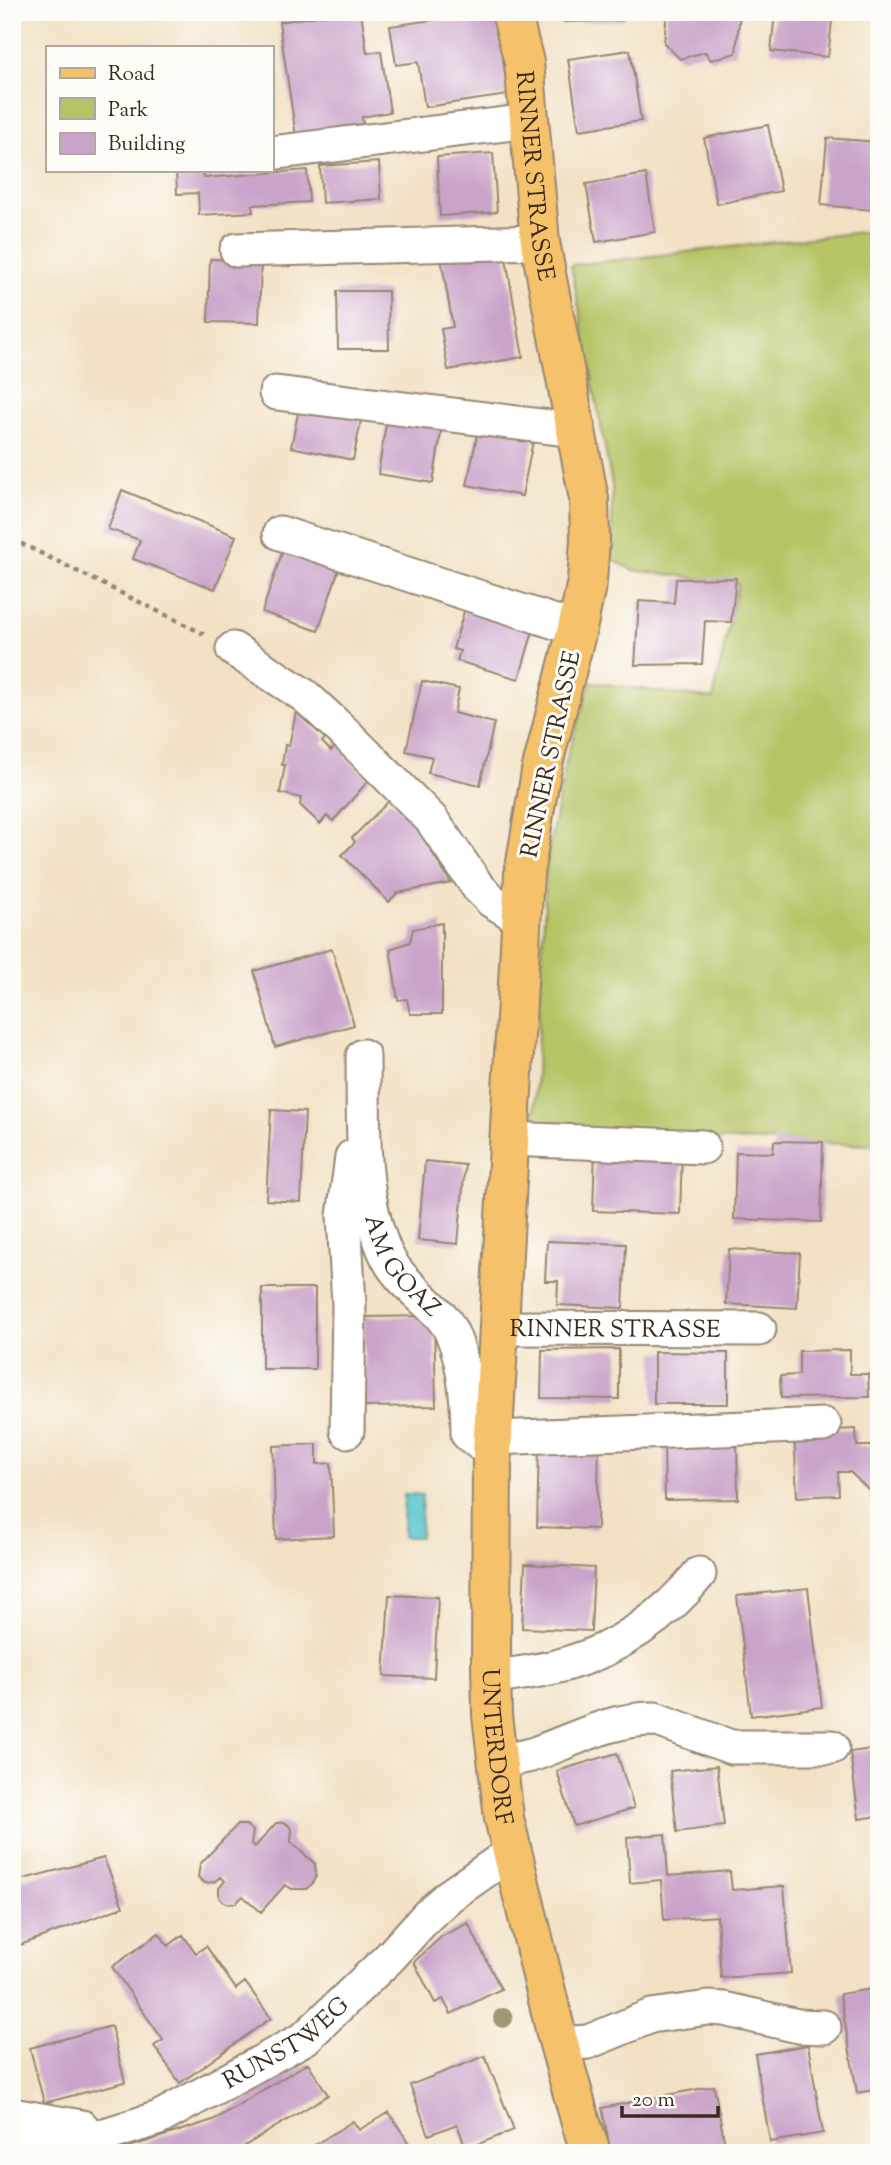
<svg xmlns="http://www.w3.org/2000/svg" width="891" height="2165" font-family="'Sorts Mill Goudy',serif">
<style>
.green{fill:#b6c466;stroke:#787742;stroke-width:2}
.water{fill:#5bc8cf;stroke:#4b7976;stroke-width:2}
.building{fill:#c9a3c9}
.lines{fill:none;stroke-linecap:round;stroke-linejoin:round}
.minor-casing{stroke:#968672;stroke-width:37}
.major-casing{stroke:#968672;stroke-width:42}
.path{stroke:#968672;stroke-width:4.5;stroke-dasharray:5 5;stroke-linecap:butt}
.minor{stroke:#fff;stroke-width:33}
.major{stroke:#f5c16b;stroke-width:38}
.tree{fill:#a29675}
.labels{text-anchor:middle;stroke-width:6;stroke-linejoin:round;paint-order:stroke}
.street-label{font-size:24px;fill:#3b2a1e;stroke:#fdfcf7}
</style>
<rect width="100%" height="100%" fill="#fdfcf7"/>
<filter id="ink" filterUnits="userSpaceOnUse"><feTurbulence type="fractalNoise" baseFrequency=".0143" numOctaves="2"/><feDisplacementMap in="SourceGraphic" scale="14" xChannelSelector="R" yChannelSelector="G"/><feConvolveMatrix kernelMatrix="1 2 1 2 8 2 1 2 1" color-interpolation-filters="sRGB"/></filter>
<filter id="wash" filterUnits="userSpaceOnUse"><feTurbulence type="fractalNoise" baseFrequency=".00686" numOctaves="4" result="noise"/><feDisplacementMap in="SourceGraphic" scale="28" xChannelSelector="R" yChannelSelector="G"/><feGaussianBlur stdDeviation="1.57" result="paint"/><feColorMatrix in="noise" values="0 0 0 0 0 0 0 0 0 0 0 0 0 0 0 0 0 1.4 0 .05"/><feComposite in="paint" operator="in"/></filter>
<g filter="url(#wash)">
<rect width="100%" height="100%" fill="#f2e1c5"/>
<!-- green -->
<path class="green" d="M879 230V1202L876 1145 533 1133 547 858 568 753 591 682 713 699 738 583 632 570 612 559V485L571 265Z"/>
<!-- water -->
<path class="water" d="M404 1494 422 1495 420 1537H403Z"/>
<g id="blocks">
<!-- building -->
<path class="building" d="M342 12H361L367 53 381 51 390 112 362 117 364 133 297 143 279 22Z
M488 12H496L508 95 425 107 418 62 396 65 390 26Z
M564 12H624V20L564 22Z
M667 12H740L736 53 711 60 705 52 680 59 664 43Z
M775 12H833L828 57 771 51Z
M630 50 641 121 579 130 568 59Z
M768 125 781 191 717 204 704 138Z
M827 138 878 142 872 210 821 205Z
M493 153 497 212 440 216 437 157Z
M379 162 381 199 322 203 320 166Z
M176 170H203L204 178 307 170 309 202 253 205V212L199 215 198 193 177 194Z
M646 174 655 232 596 242 586 184Z
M504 247 523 357 448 370 441 329 453 327 441 258Z
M210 259 261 260 259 323 208 322Z
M337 291H388L389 349H338Z
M301 399 363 411 353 460 291 447Z
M387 417 442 426 433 483 378 474Z
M479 425 534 436 522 496 467 485Z
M122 490 236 536 215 589 133 559 140 540 108 529Z
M286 541 342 560 318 631 262 612Z
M736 578 731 622 705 621 702 664 635 665 639 601 674 603 676 579Z
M465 608 537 617 519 679 457 661 460 651 453 649Z
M422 681 459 689 454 713 494 723 480 785 428 773 432 757 406 751Z
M296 712 325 738 322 742 331 751 339 741 351 751 345 757 370 779 333 821 327 816 320 824 300 805 301 798 280 793 285 765H282L285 745 289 746Z
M390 800 418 820 423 837 451 883 397 893 389 902 342 855 355 842 352 838Z
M442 923V1014H410L407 999 398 1000 390 949 410 942 413 929Z
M332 949 354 1025 275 1047 254 971Z
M271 1110 305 1112 301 1202 266 1200Z
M774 1141 823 1142 821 1222 734 1219 736 1152 773 1153Z
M595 1148 682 1151 680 1214 593 1211Z
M425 1161 465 1165 458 1244 418 1240Z
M547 1241 626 1244 623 1308 557 1305 558 1281H545Z
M729 1249 800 1253 797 1308 726 1304Z
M262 1288H315V1369H262Z
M434 1316 436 1406 365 1407 364 1317Z
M619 1349V1399L541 1398 542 1350Z
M850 1350V1374H868L869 1397 781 1398 780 1376 799 1375V1351Z
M654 1352 728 1353V1404H654Z
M856 1429 857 1446H879V1496H875L850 1472H838L839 1495 797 1497 794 1432Z
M737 1438 738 1499 665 1500 664 1440Z
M539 1443 599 1445 597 1529 537 1527Z
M317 1444V1464L331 1463 334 1536 276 1539 273 1446Z
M525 1564 594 1568 591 1631 522 1628Z
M808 1588 822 1707 751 1716 737 1596Z
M389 1595 438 1597 434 1678 384 1676Z
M879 1748V1816L859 1819 850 1752Z
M617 1753 634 1808 574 1826 557 1771Z
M717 1766 724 1826 677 1832 670 1771Z
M276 1823H286L292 1829 291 1842 315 1864 316 1878 313 1883 306 1889H292L285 1885 261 1912 243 1896 236 1903H226L222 1901 219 1897V1888L225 1881 220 1877 214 1882 205 1883 201 1880 198 1877 200 1864 237 1825H246L253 1831 251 1844 255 1847Z
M665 1834 668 1876 730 1871 732 1890 784 1886 791 1973 721 1978 717 1916 664 1920 661 1880 630 1883 627 1837Z
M104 1858 123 1907 12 1948V1882Z
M468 1923 501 1989 451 2014 443 1999 435 2003 414 1962 442 1936Z
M159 1933 168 1946 183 1935 196 1953 206 1946 236 1989 245 1982 271 2018 180 2083 154 2046 163 2040 112 1967Z
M879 1988V2089L857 2093 840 1994Z
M111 2026 125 2082 44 2103 30 2048Z
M808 2045 823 2133 770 2142 755 2054Z
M485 2056 514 2130 466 2149 457 2124 429 2135 410 2085Z
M308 2063 328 2095 233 2153H111L213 2120Z
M714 2086 725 2145 685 2153H611L602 2108Z
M389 2112 415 2153H302L353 2121 359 2130Z"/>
</g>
</g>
<g filter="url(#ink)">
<use href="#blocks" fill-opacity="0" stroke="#968672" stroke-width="2"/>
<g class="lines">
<!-- minor casing -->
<g class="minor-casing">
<g id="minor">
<path d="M271 153 529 121"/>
<path d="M237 250 540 242"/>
<path d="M276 393 558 428H575"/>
<path d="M280 533 577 629"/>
<path d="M233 649 305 696 344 732 431 819 478 887 492 901 520 918"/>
<path id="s1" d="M363 1056C364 1121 359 1191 385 1252 396 1278 422 1296 441 1316 464 1342 468 1401 468 1434L492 1453"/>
<path d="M509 1139 703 1147"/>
<path id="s2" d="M499 1328 759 1329"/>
<path d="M347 1431 349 1305 344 1216 352 1157"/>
<path d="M493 1438 824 1425"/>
<path d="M491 1678C516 1674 542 1671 566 1664 618 1649 666 1616 699 1574"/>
<path d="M496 1762C509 1759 522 1758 534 1754 574 1740 612 1718 655 1719L731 1747H832"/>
<path d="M559 2044 588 2042 651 2016 708 2008 724 2009 798 2026 824 2027"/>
<path d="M12 2115 82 2127"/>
<path id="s3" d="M12 2145 105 2135 159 2118 305 2038 390 1957 427 1916 449 1896 512 1852"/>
</g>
</g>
<!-- major casing -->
<g class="major-casing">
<g id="major">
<path id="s4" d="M511 12 524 62 540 242 589 499 590 540 587 581 577 629 541 772 524 874 492 1453 491 1663 492 1715 504 1818 556 2033 581 2123 591 2153"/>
</g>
</g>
<!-- path -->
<path class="path" d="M12 539 204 634"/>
<!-- minor -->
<use href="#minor" class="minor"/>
<!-- major -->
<use href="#major" class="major"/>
</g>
<!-- trees -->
<circle class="tree" cx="503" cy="2018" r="10"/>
</g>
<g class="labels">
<!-- street labels -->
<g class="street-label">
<text dy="8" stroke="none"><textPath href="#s4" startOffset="166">RINNER STRASSE</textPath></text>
<text transform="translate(550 754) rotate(-78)" y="8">RINNER STRASSE</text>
<text dy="8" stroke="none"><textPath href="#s1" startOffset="219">AM GOAZ</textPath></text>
<text dy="8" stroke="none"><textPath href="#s2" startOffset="116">RINNER STRASSE</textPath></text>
<text dy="8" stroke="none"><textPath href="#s4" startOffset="1750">UNTERDORF</textPath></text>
<text dy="8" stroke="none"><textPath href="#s3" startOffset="298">RUNSTWEG</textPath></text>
</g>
</g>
<!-- margin -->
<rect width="891" height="2165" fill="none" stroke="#fdfcf7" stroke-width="42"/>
<!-- legend -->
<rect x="46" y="46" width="228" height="126" fill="#fdfcf7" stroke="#afa8a0" stroke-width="2"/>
<rect x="60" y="68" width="35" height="10" fill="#f5c16b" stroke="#afa8a0" stroke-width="2"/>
<text x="108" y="80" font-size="21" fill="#3b2a1e">Road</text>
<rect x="60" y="98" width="35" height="21" fill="#b6c466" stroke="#afa8a0" stroke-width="2"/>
<text x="108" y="116" font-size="21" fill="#3b2a1e">Park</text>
<rect x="60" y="133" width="35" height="21" fill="#c9a3c9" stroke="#afa8a0" stroke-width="2"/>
<text x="108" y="150" font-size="21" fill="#3b2a1e">Building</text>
<!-- scale -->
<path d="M622 2106v10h96v-10" fill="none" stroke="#3b2a1e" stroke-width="3.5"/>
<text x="632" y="2106" font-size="21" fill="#3b2a1e" stroke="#fdfcf7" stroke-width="5" paint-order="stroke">20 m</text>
</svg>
